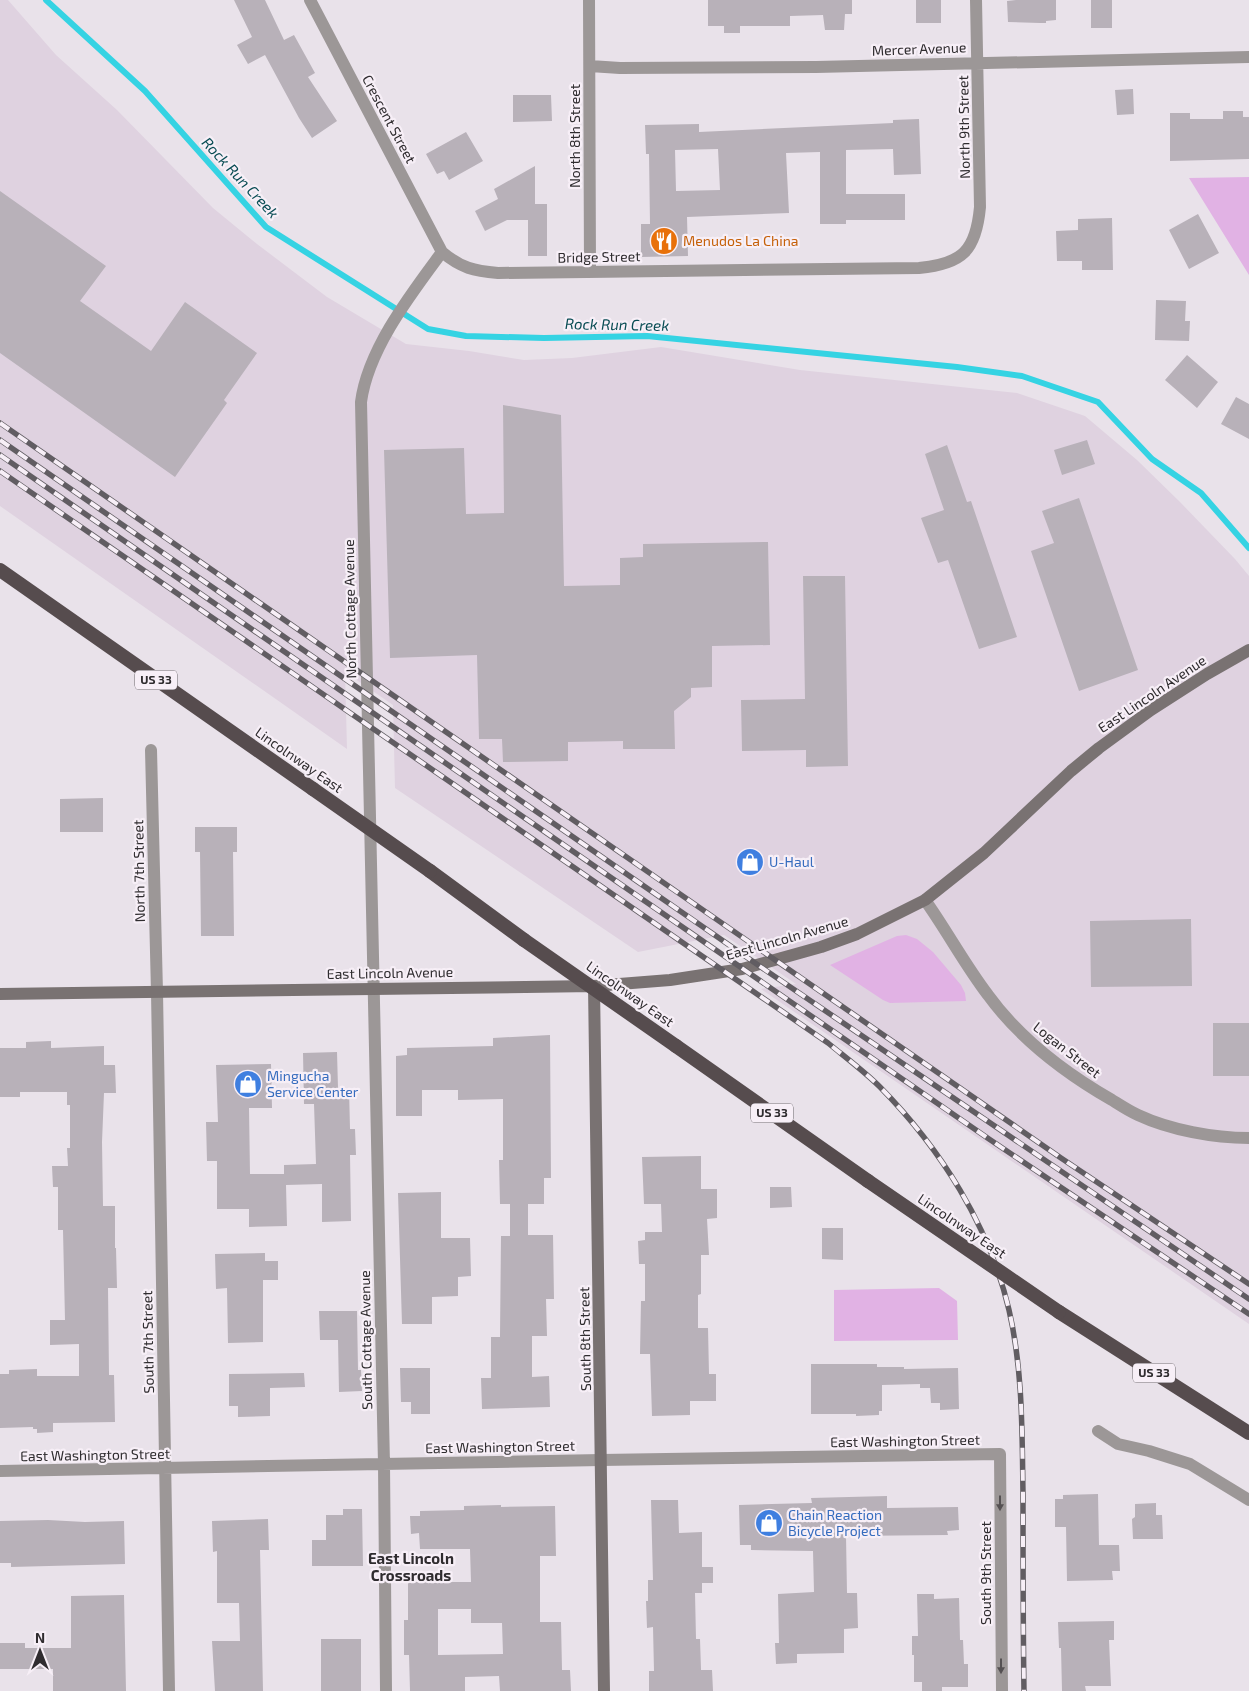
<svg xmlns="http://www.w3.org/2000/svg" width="1249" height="1691" font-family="'Exo 2',sans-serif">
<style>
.built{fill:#dfd2e0}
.green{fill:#e1b2e4}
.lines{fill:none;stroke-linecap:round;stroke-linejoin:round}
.stream{stroke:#35d3e3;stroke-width:6}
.building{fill:#b8b1b9;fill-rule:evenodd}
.minor{stroke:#9c9797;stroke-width:12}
.secondary{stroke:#797272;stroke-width:12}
.trunk{stroke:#564c4e;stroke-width:14}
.rail-casing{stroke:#615d62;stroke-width:5.5}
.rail{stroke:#f7eff7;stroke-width:4;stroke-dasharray:11;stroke-linecap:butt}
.trunk-bridge{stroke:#564c4e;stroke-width:14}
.oneway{fill:#555153}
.labels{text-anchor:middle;stroke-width:4.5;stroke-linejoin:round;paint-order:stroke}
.shield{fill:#f7eff7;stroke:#6b666b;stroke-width:1}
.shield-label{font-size:12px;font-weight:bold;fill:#2f2c2f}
.street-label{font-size:14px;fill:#2f2c2f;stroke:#f7eff7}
.food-label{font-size:14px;fill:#c56008;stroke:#f7eff7;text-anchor:start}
.shop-label{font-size:14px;fill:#366cbe;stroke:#f7eff7;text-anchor:start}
.water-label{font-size:15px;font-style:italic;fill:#084c53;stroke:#f7eff7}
.neighbourhood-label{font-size:15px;font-weight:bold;fill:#2f2c2f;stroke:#f7eff7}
</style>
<rect width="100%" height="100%" fill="#e9e2ea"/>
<!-- built -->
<path class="built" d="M0 0H8L56 55 117 110 213 208 257 244 327 297 406 344 469 351 524 360 572 358 661 347 800 370 1017 393 1085 416 1137 460 1180 502 1235 559 1249 576V1324L761 989 796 984 724 935 638 952 395 788 393 705 345 672 347 749 0 506Z"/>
<!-- green -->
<path class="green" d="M1249 177V275L1189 178Z
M906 935 917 939 933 952 961 985 965 993 966 1001 890 1003 883 1000 830 965 897 936Z
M939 1288 957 1301 958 1340 834 1341V1290Z"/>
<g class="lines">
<!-- stream -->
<path class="stream" d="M46 0 145 91 266 227 428 329 466 336 544 338 647 336 957 367 1022 376 1098 402 1152 459 1201 493 1249 548"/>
</g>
<!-- building -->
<path class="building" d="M234 0H265L284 40 294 35 315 73 308 77 337 121 312 138 299 118 265 55 248 64 237 45 252 37Z
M708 0H852V14H845L844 30H825L823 15 790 16V26H740V33H724V26H708Z
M916 0H941V23H916Z
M1016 0H1056V20L1046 21V23H1040L1008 22 1007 1Z
M1091 0H1112V28H1091Z
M1133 89 1134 114 1117 115 1115 90Z
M513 95H551L552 121 513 122Z
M1223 111H1243V117H1249V159L1170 161V113H1190V119H1223Z
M919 119 921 174 894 175 893 149 846 150V194H905V220H846V224H820V152L786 153 789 213 687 217 688 256 641 257V224H650L649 154H646L645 125 699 124V132L893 123V120ZM718 149 720 190 676 191 675 150Z
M466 132 483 161 449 180 444 171 437 174 426 154Z
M535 166V204H547V256H528V220H507L485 231 475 211 498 199 494 189Z
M0 191 106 266 80 301 151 351 185 302 257 353 224 400 227 403 175 477 0 353Z
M1198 214 1219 253 1189 269 1169 230Z
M1112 218 1113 270H1082V261H1057L1056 231 1078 230V219Z
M1156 300 1186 301 1185 321H1190L1189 341 1155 340Z
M1187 355 1218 382 1197 408 1165 380Z
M1236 397 1249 404V439L1221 424Z
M503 405 561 415 564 586 620 585V558L643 557V544L768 542 770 645 712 646V687L691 688V697L674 711 675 749H623V741L568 742V761L503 762 502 739H479L477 655 390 658 384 450 464 448 466 514 504 513Z
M1087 440 1095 464 1062 475 1054 450Z
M947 445 967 502 971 501 1017 637 979 649 948 560 938 563 921 518 944 510 925 454Z
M1079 498 1138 670 1079 691 1031 551 1054 543 1042 511Z
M803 576H845L848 766 806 767V750L742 751 741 700 805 699Z
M103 798V832H60V799Z
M195 827H237V852H233L234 936H201L200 852H195Z
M1191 919 1192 986 1091 987 1090 921Z
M1213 1023H1249V1076H1213Z
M550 1035 551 1178H544V1204H528V1235H553L554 1299H546L547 1336H532V1377L549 1376 550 1407 482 1409 481 1378H491V1337H500L501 1236H510V1204H500L499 1160H503V1099L458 1100V1090H422V1116H396V1056L407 1055V1048L493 1046V1038Z
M51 1041V1048L104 1046V1065H115L116 1093H104L102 1142 103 1206H115V1248H116L117 1288H108L109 1375H114L115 1422 53 1423V1432L37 1433V1429H33V1427L0 1428V1374H9V1370L37 1369V1376H79V1344L50 1345V1320H65L63 1230H58V1187H53L52 1166H68L67 1148H70V1105H67V1092H20V1097H0V1048H26V1042Z
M337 1052 338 1088H349L350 1129H355L356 1155H350L351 1221 322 1222V1184L286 1185 287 1226 249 1227V1209H217V1161H207L206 1122H218L216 1065 271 1064 272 1108H249L250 1174H284V1165L316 1164 314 1104H304L303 1053Z
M701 1156V1189H717V1218L707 1219 709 1255H701V1294L698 1295V1328H708L709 1374H716V1401H690V1415L652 1416 650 1354H640L641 1301H645V1264H639L638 1241 645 1240V1232H662L661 1204H644L642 1157Z
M770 1187H791L792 1207 770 1208Z
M441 1192V1238H470L471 1276 458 1277V1296L432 1297V1324H402L398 1193Z
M822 1228H843V1260L822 1259Z
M265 1253V1261H278V1280H263V1342L228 1343 227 1288 216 1289 215 1254Z
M319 1311H357L358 1370H361L362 1391 339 1392 338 1340H320Z
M811 1364H877V1367H904V1369L958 1368 959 1409 940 1410V1403H931L930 1388H920V1384L882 1385V1411H879V1415L856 1416V1414H811Z
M400 1368H430V1414H411V1402H401Z
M304 1373 305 1387 270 1388V1416L238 1417V1406H229V1374Z
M1098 1494 1099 1545H1119L1120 1571H1112L1113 1580 1067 1581 1066 1527H1055V1499H1063V1495Z
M887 1496V1508L958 1507 959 1530 947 1531 948 1535 846 1536 847 1593H857L858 1628 844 1629V1653L797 1654V1663L776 1664 775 1643H779L778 1594 814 1592 813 1551 751 1550V1545H740L739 1505 812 1503 811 1498Z
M651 1500H678L679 1533 702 1532V1567H713V1583H702V1593H695L696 1639H700L701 1670H712L713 1691H649V1671H654L653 1627 647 1628 646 1601H648V1580H653Z
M1156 1503V1515H1162L1163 1539H1133L1132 1519 1135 1517V1504Z
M501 1505V1507L555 1506 556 1556H540V1622H561L562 1670H570L571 1691H500L499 1676 465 1677V1691H410L409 1655H404V1620H408V1582H471L470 1549H420L419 1533 411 1534 410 1516H420V1511L464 1510V1506ZM438 1609H471V1623H502L503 1654 438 1655Z
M343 1509H362L363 1566H312V1540H326V1515H343Z
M268 1519 269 1550H260L263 1691H215L212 1641H240L239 1603H217V1551L213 1552 212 1521Z
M48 1520 85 1522 124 1521 125 1564 11 1567V1563H0V1521Z
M917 1594H934V1599L959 1598 960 1640H963L964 1664H968V1687H942V1691H922V1682H914V1655H912V1636H918Z
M124 1595 126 1691H53V1669H0V1643H25V1648H71V1596Z
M1114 1621V1640H1109L1111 1686H1085L1086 1691H1062L1061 1648H1059L1058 1622Z
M321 1639H361V1691H321Z"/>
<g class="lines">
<!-- minor -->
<path class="minor" d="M310 0 442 252C461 268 474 271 498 273L919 268C962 264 976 251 980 207L976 0
M589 0 590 272
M590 66 620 68 816 67 1249 57
M151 750 157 992 169 1691
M925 900C947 931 965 965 988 995 1020 1039 1065 1073 1112 1100 1120 1105 1129 1111 1138 1115 1170 1130 1214 1138 1249 1138
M1098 1431 1118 1444 1149 1451 1190 1464 1249 1500
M0 1471 601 1460 1000 1454 1002 1691
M386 1691 384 1464 361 402C368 349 411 294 442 252"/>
<!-- secondary -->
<path class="secondary" d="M594 986 604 1691
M0 994 594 986 670 980 742 969 821 947 857 934 925 900 984 853 1071 771 1099 748 1151 710 1207 674 1249 650"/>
<!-- trunk -->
<path class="trunk" d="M0 570 313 789
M430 871 524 940
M676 1046 868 1181
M1059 1312 1249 1433"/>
<!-- rail casing -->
<g class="rail-casing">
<path id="rail" d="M0 423 1061 1158 1249 1284
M0 440 758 965 1249 1299
M0 455 989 1139 1249 1314
M0 471 828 1043C845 1057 864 1071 880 1087 941 1149 989 1225 1009 1310 1023 1370 1022 1433 1023 1494 1023 1560 1023 1625 1024 1691"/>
</g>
<!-- rail -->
<use href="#rail" class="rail"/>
<!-- trunk-bridge -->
<path class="trunk-bridge" d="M313 789 430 871
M524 940 676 1046
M868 1181 1059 1312"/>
</g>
<!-- one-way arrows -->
<defs><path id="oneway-solid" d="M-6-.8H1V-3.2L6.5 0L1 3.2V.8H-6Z" transform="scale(1.25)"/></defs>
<g class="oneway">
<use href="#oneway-solid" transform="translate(1000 1503) rotate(90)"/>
<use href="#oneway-solid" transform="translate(1001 1666) rotate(90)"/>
</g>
<!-- icons -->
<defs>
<g id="restaurant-disc" transform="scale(1.4375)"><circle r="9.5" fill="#e8710a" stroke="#f7eff7"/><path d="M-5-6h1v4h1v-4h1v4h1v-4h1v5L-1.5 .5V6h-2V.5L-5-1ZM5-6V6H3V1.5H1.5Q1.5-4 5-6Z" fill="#fff"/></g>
<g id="shop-disc" transform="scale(1.4375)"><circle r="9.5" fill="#3f7fe0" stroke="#f7eff7"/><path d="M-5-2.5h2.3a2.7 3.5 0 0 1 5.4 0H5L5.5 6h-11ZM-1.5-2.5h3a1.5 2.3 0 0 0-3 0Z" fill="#fff"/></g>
</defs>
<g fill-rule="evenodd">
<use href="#restaurant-disc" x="664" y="241"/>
<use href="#shop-disc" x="750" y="862"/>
<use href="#shop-disc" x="248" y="1084"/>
<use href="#shop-disc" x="769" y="1523"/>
</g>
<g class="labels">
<!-- shield labels -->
<g class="shield">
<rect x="135" y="670.5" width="42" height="19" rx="4"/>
<rect x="751" y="1103.5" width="42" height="19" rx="4"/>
<rect x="1133" y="1363.5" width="42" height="19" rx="4"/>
</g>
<g class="shield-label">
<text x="156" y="684">US 33</text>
<text x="772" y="1117">US 33</text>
<text x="1154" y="1377">US 33</text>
</g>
<!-- street labels -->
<g class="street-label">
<text transform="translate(919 49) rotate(-2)" y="5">Mercer Avenue</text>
<text transform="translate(389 119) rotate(62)" y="5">Crescent Street</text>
<text transform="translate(964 127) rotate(-91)" y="5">North 9th Street</text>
<text transform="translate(575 136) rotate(-90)" y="5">North 8th Street</text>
<text transform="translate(599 257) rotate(-1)" y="5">Bridge Street</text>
<text transform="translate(350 609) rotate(-91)" y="5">North Cottage Avenue</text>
<text transform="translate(1152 694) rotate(-34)" y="5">East Lincoln Avenue</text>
<text transform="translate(299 760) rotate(35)" y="5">Lincolnway East</text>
<text transform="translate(139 871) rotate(-91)" y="5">North 7th Street</text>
<text transform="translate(787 938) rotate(-16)" y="5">East Lincoln Avenue</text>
<text transform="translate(390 973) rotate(-1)" y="5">East Lincoln Avenue</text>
<text transform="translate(630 994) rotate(35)" y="5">Lincolnway East</text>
<text transform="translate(1067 1050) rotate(38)" y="5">Logan Street</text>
<text transform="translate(962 1226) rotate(34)" y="5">Lincolnway East</text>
<text transform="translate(585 1339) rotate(-91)" y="5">South 8th Street</text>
<text transform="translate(366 1340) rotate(-91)" y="5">South Cottage Avenue</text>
<text transform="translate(148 1342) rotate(-91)" y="5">South 7th Street</text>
<text transform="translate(905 1441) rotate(-1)" y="5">East Washington Street</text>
<text transform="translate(500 1447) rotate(-1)" y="5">East Washington Street</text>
<text transform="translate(95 1455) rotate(-1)" y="5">East Washington Street</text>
<text transform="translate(986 1573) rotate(-90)" y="5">South 9th Street</text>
</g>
<!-- food labels -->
<g class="food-label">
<text x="683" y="246">Menudos La China</text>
</g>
<!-- shop labels -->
<g class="shop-label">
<text x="769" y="867">U-Haul</text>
<text x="267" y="1081">Mingucha<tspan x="267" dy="16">Service Center</tspan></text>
<text x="788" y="1520">Chain Reaction<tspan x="788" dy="16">Bicycle Project</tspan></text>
</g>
<!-- water labels -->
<g class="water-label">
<text transform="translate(240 178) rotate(47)" y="5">Rock Run Creek</text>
<text transform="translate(617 325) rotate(1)" y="5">Rock Run Creek</text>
</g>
<!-- neighbourhood labels -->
<g class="neighbourhood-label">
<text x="411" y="1564">East Lincoln<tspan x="411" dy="17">Crossroads</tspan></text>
</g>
</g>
<!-- north arrow -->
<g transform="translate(40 1651)" stroke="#f7eff7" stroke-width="4" paint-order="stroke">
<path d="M0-4L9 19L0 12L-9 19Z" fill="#2f2c2f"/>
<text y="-8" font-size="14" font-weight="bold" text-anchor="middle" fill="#2f2c2f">N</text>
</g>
</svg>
